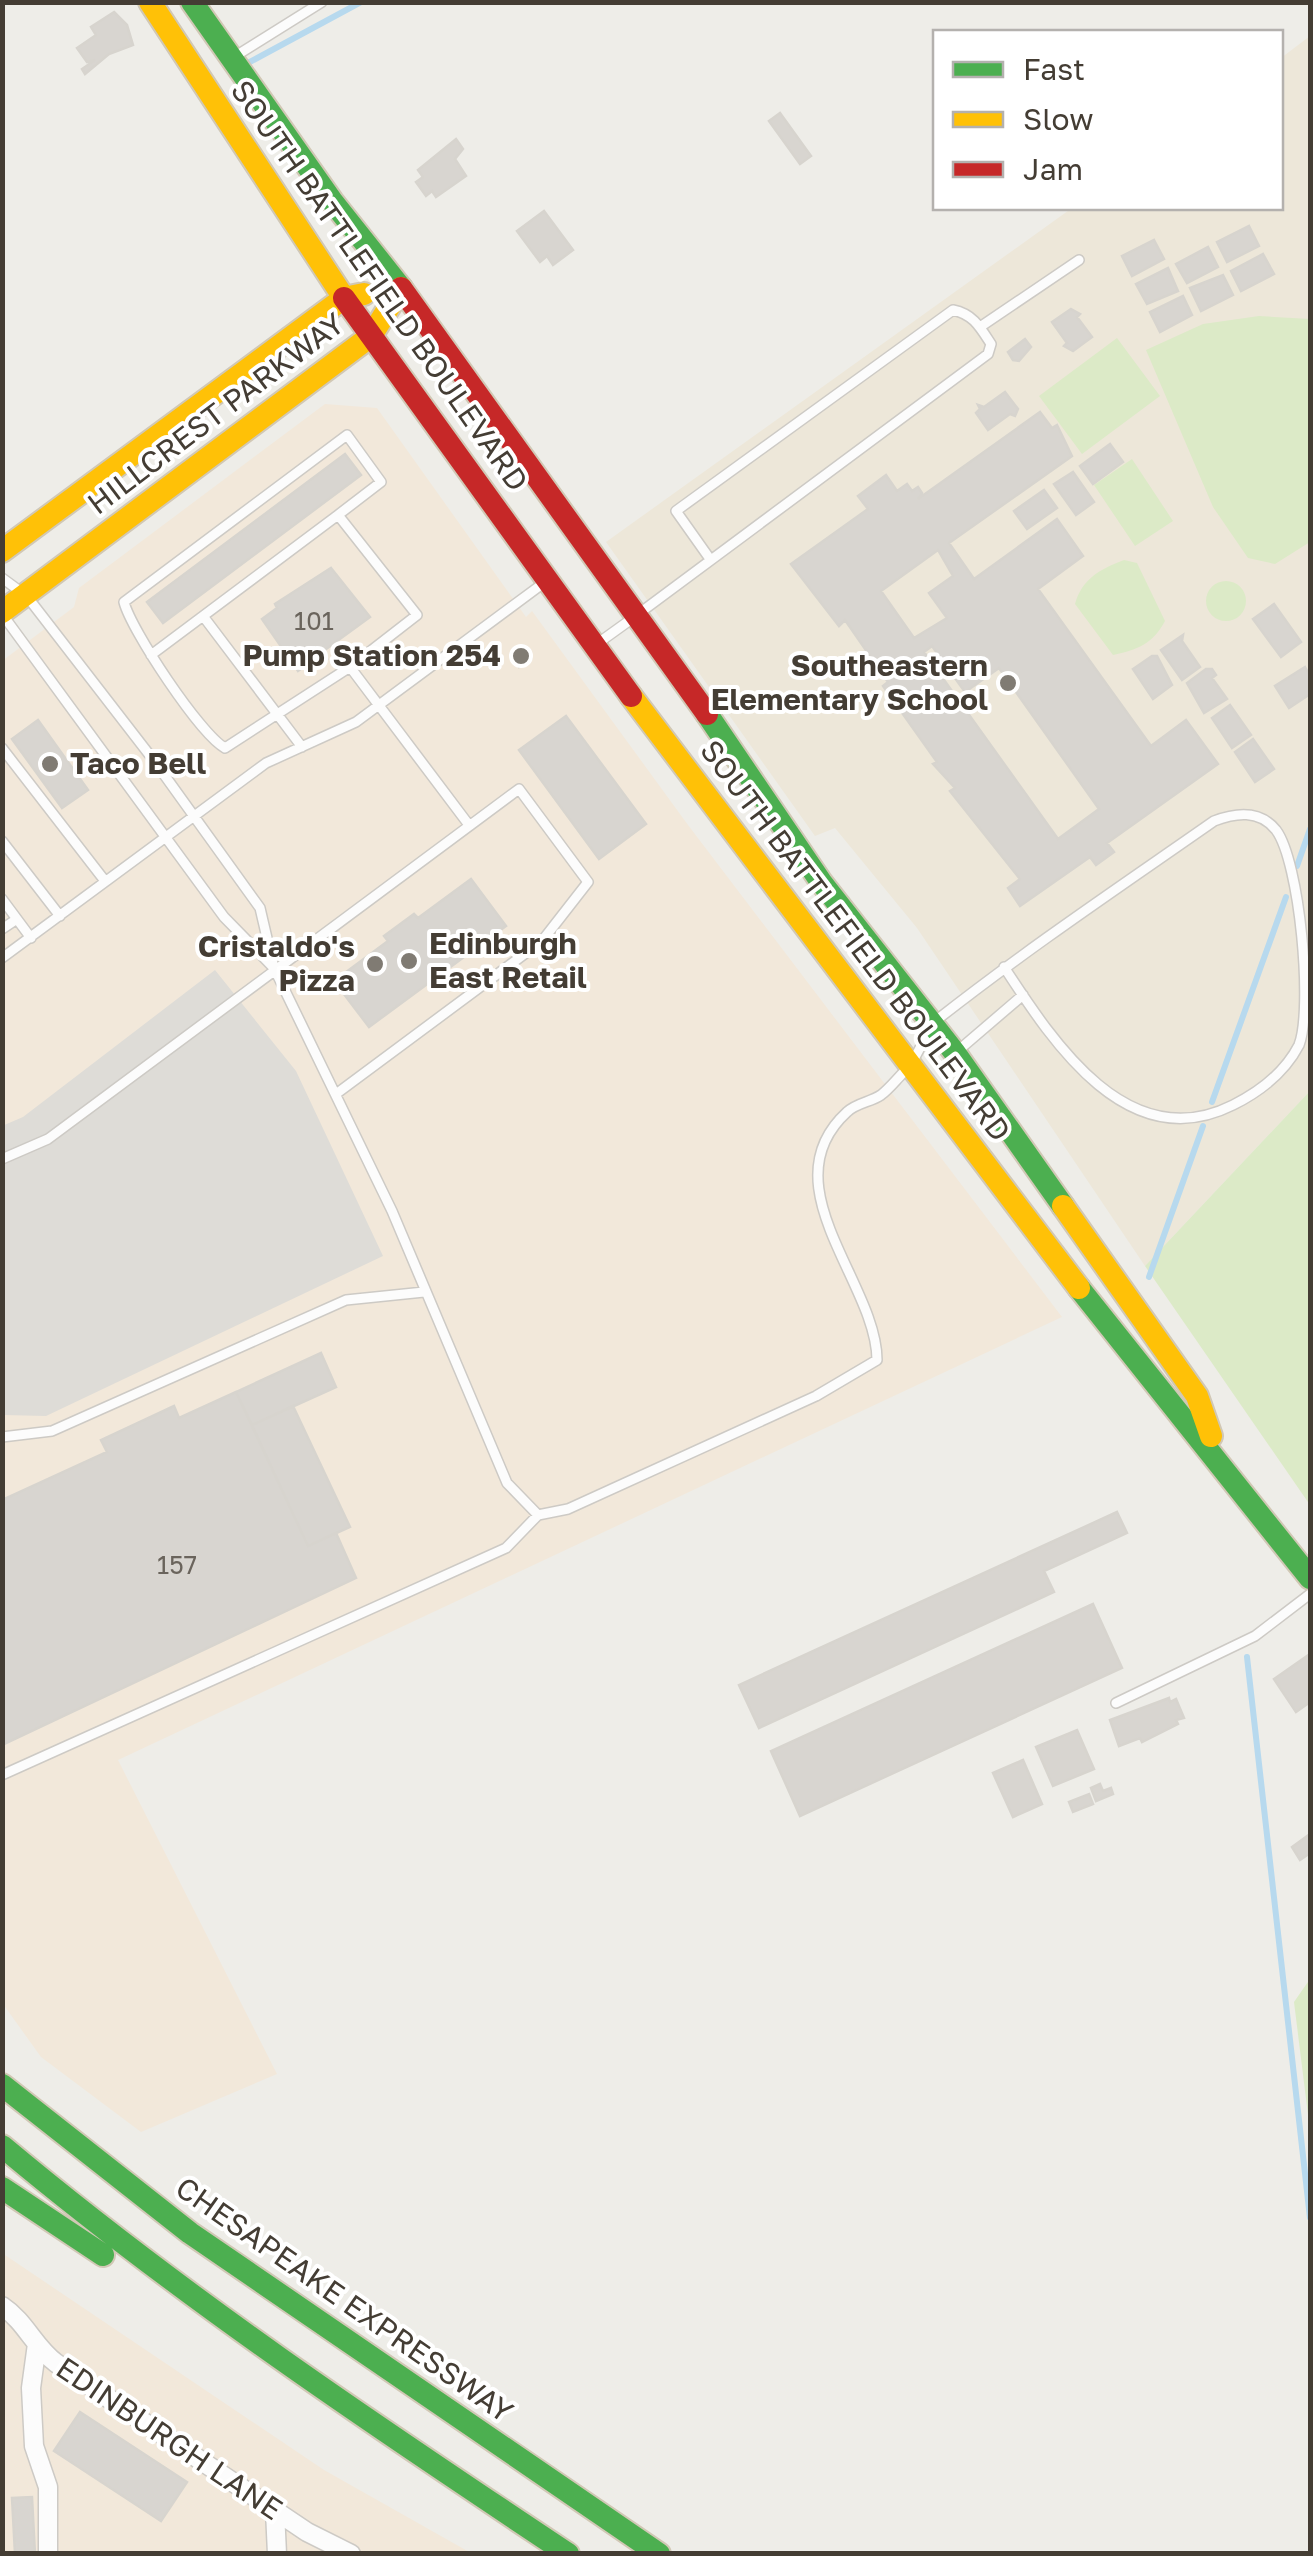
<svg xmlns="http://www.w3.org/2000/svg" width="1313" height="2556" font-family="'Golos Text',sans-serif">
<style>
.commercial{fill:#f2e8da}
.education{fill:#ede7d9}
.green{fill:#dceac7}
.parking{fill:#dedcd7}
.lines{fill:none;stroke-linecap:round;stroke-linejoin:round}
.stream{stroke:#b7d9ee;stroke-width:6}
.building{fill:#d8d5d0;stroke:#d7d4ce;stroke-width:2.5;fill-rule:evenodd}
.lane-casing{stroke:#cdcac5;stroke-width:12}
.street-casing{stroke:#cdcac5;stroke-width:21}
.fast-casing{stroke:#d1c8b5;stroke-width:26}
.slow-casing{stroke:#d1c8b5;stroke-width:26}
.jam-casing{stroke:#d1c8b5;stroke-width:26}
.lane{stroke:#fcfcfc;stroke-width:9}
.street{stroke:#fcfcfc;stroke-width:18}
.fast{stroke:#4caf50;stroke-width:22}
.slow{stroke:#ffc107;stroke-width:22}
.jam{stroke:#c62828;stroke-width:22}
.poi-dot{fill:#807b73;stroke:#fff;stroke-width:4}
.labels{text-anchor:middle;stroke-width:8;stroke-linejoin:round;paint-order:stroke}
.number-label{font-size:25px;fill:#6a645c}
.street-label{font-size:30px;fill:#443d34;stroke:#fff}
.poi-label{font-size:30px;font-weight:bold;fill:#443d34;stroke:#fff;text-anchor:end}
</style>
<rect width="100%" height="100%" fill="#eeede8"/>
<!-- commercial -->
<path class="commercial" d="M325 404 377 408 526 617 532 611 688 825 1062 1317 118 1760 277 2074 141 2132 41 2057 3 2004 2 661 74 607 79 588Z
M2 2253 324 2470 471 2553H3Z"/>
<!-- education -->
<path class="education" d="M1310 36V1091L1145 1266 917 928 835 828 815 836 606 542 1072 208H1280L1281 58Z"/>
<!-- green -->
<path class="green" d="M1259 316 1310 319V542L1275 564 1248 558 1213 507 1146 350 1203 324Z
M1117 338 1160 396 1082 454 1039 396Z
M1132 459 1173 521 1135 546 1094 485Z
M1124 560 1137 563 1165 621C1153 644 1137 650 1113 655L1075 604C1082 579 1100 569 1124 560Z
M1206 601a20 20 0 1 1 40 0a20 20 0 1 1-40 0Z
M1310 1091V1505L1145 1266Z
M1310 1979V2131L1294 2002Z"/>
<!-- parking -->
<path class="parking" d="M215 970 296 1071 383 1256 46 1416 3 1415 2 1126 23 1117Z"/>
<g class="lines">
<!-- stream -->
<path class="stream" d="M248 63 361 2
M1297 866 1310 829
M1212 1102 1286 897
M1149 1277 1203 1126
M1247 1657 1310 2218"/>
</g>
<!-- building -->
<path class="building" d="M114 12 127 25 133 45 109 54 85 74 82 69 95 60 87 62 77 48 96 35 91 27Z
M780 113 811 156 800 164 769 121Z
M456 139 463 149 455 159 466 176 436 197 432 191 426 196 416 182 423 177 418 170Z
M544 211 573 250 553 265 547 256 540 262 517 231Z
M1249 226 1259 246 1227 262 1217 242Z
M1154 240 1164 259 1132 276 1122 256Z
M1208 247 1218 267 1187 283 1176 264Z
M1263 254 1274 274 1241 291 1231 271Z
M1168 268 1178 291 1147 304 1136 284Z
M1223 275 1233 295 1201 311 1190 288Z
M1183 296 1192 315 1160 332 1150 312Z
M1071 309 1080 314 1077 317 1092 337 1073 351 1064 346 1067 343 1052 322Z
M1025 339 1031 347 1019 361 1013 360 1008 352Z
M1005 392 1018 409 1015 416 1010 414 988 430 976 413 980 409 978 405 984 407Z
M1040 412 1052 428 1057 425 1072 456 949 543 974 579 1057 519 1083 556 1038 589 1151 746 1186 720 1218 764 1107 843 1114 852 1096 865 1090 857 1020 906 1008 888 1020 879 950 791 955 788 933 764 937 762 883 686 888 682 845 620 839 626 791 564 868 509 858 496 886 475 897 491 907 484 912 491 918 487 922 493 918 499ZM938 550 953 576 929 593 947 618 914 638 881 591ZM932 646 965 692 999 668 1099 809 1058 839 924 652Z
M1110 444 1123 462 1093 484 1080 466Z
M345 454 361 475 163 623 147 602Z
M1073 472 1094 502 1076 515 1054 484Z
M1044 490 1057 508 1027 529 1014 511Z
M331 568 370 617 322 652 327 659 311 671 306 665 298 671 262 619 277 608 275 604Z
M1274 604 1301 642 1281 657 1253 619Z
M1183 635 1182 641 1200 667 1182 680 1161 650Z
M523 646 531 658 519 667 511 654Z
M1152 656H1157L1172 685 1153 699 1133 669Z
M1305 667 1310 676V694L1289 708 1275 686Z
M1206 669H1212L1216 675 1212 678 1227 699 1204 713 1187 683Z
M1230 705 1251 735 1232 748 1212 718Z
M566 716 646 824 599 859 519 750Z
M38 720 88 790 62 808 12 739Z
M1253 739 1274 769 1255 782 1235 752Z
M471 879 506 926 369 1027 334 981 388 941 384 936 414 914 418 918Z
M321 1353 336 1387 252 1425 236 1392Z
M236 1392 308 1546 336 1533 356 1578 2 1745V1500L107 1452 101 1440 174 1406 179 1418Z
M293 1406 350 1527 308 1546 252 1425Z
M1117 1512 1127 1533 1044 1571 1054 1592 759 1728 739 1685Z
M1093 1604 1122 1668 800 1816 771 1751Z
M1310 1654V1702L1296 1712 1274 1679Z
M1169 1698 1170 1702 1176 1699 1184 1718 1176 1720 1178 1724 1142 1742 1140 1738 1119 1746 1110 1720Z
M1077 1730 1094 1769 1053 1786 1036 1747Z
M1023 1760 1042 1804 1013 1817 993 1773Z
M1100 1784 1103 1791 1111 1788 1113 1794 1096 1801 1091 1788Z
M1089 1794 1093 1804 1073 1812 1069 1802Z
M1310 1834V1853L1300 1860 1292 1847Z
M80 2412 187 2482 161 2521 54 2451Z
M32 2497 35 2554H15L12 2498Z"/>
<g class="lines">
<!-- lane casing -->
<g class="lane-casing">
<path id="lane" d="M234 57 322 2
M980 327 1079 260
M2 578 17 589
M29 599 155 762 260 908 274 968 392 1211 507 1483 538 1515 568 1509 816 1396 877 1360C877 1283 767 1185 847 1112 856 1103 871 1102 881 1095 889 1089 896 1080 903 1073
M645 609 988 354 991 344C980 327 973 314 953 310L676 511 710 559
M203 616 302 747
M5 618 224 917 272 966
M601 641 633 618
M151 655 338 515
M350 667 225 748C200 734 131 630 124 602L347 435 381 482 338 515 417 615 350 667 469 825
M2 748 105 881
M2 841 60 916
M2 899 31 938
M2 929 17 919
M2 958 266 763 356 722 541 585
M938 1019C1027 949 1121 886 1214 821 1235 813 1259 809 1276 830 1300 862 1313 1009 1299 1045 1285 1072 1259 1092 1233 1105 1128 1158 1053 1042 1004 967
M960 1049 1023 995
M913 1061 929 1031
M2 1159 48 1139 519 789 588 882 542 941 336 1094
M2 1437 52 1431 346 1300 424 1292
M1116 1703 1255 1636 1310 1594
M2 1775 506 1548 538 1515"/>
</g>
<!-- street casing -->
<g class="street-casing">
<path id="street" d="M2 2306C26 2322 34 2347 56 2363L307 2532 351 2554
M37 2344 31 2388 34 2446 48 2487V2554
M275 2511 277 2554"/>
</g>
<!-- fast casing -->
<g class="fast-casing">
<path id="fast" d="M192 2 332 201 401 288
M707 714 821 882 955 1053 1063 1206
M1079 1288 1310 1578
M2 2085 190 2233 659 2554
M2 2146C181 2296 374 2425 568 2554
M2 2188 103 2255"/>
</g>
<!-- slow casing -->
<g class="slow-casing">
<path id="slow" d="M150 2 344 298
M2 551 344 298 364 294
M2 612 371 336 401 288
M631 696 1079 1288
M1063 1206 1197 1396 1211 1436"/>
</g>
<!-- jam casing -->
<g class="jam-casing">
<path id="jam" d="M401 288 707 714
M344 298 631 696"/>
</g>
<!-- lane -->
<use href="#lane" class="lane"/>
<!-- street -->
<use href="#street" class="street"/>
<!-- fast -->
<use href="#fast" class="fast"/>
<!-- slow -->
<use href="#slow" class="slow"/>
<!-- jam -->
<use href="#jam" class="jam"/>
</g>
<!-- markers -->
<g class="poi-dot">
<circle cx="521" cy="656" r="10"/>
<circle cx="1008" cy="683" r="10"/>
<circle cx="50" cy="764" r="10"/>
<circle cx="409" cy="961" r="10"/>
<circle cx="375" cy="964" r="10"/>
</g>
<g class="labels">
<!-- number labels -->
<g class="number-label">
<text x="314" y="630">101</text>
<text x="177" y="1574">157</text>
</g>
<!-- street labels -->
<g class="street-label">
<text transform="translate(379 286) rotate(55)" y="10">SOUTH BATTLEFIELD BOULEVARD</text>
<text transform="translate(216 414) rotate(-37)" y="10">HILLCREST PARKWAY</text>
<text transform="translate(855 941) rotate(53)" y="10">SOUTH BATTLEFIELD BOULEVARD</text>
<text transform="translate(344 2300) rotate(35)" y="10">CHESAPEAKE EXPRESSWAY</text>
<text transform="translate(169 2439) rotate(34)" y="10">EDINBURGH LANE</text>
</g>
<!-- poi labels -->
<g class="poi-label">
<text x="501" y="666">Pump Station 254</text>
<text x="988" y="676">Southeastern<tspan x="988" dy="34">Elementary School</tspan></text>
<text x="70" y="774" text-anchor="start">Taco Bell</text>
<text x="429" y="954" text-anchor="start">Edinburgh<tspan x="429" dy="34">East Retail</tspan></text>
<text x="355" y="957">Cristaldo's<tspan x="355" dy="34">Pizza</tspan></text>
</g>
</g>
<!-- border -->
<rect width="1313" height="2556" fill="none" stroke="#443d34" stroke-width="10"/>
<!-- legend -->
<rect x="933" y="30" width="350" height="180" fill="#ffffff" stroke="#b4b1ae" stroke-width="2.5"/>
<rect x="953" y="62" width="50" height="15" fill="#4caf50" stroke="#b4b1ae" stroke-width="2.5"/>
<text x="1023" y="80" font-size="30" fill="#443d34">Fast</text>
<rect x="953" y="112" width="50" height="15" fill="#ffc107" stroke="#b4b1ae" stroke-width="2.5"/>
<text x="1023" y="130" font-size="30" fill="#443d34">Slow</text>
<rect x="953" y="162" width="50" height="15" fill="#c62828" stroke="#b4b1ae" stroke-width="2.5"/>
<text x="1023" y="180" font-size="30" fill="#443d34">Jam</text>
</svg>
